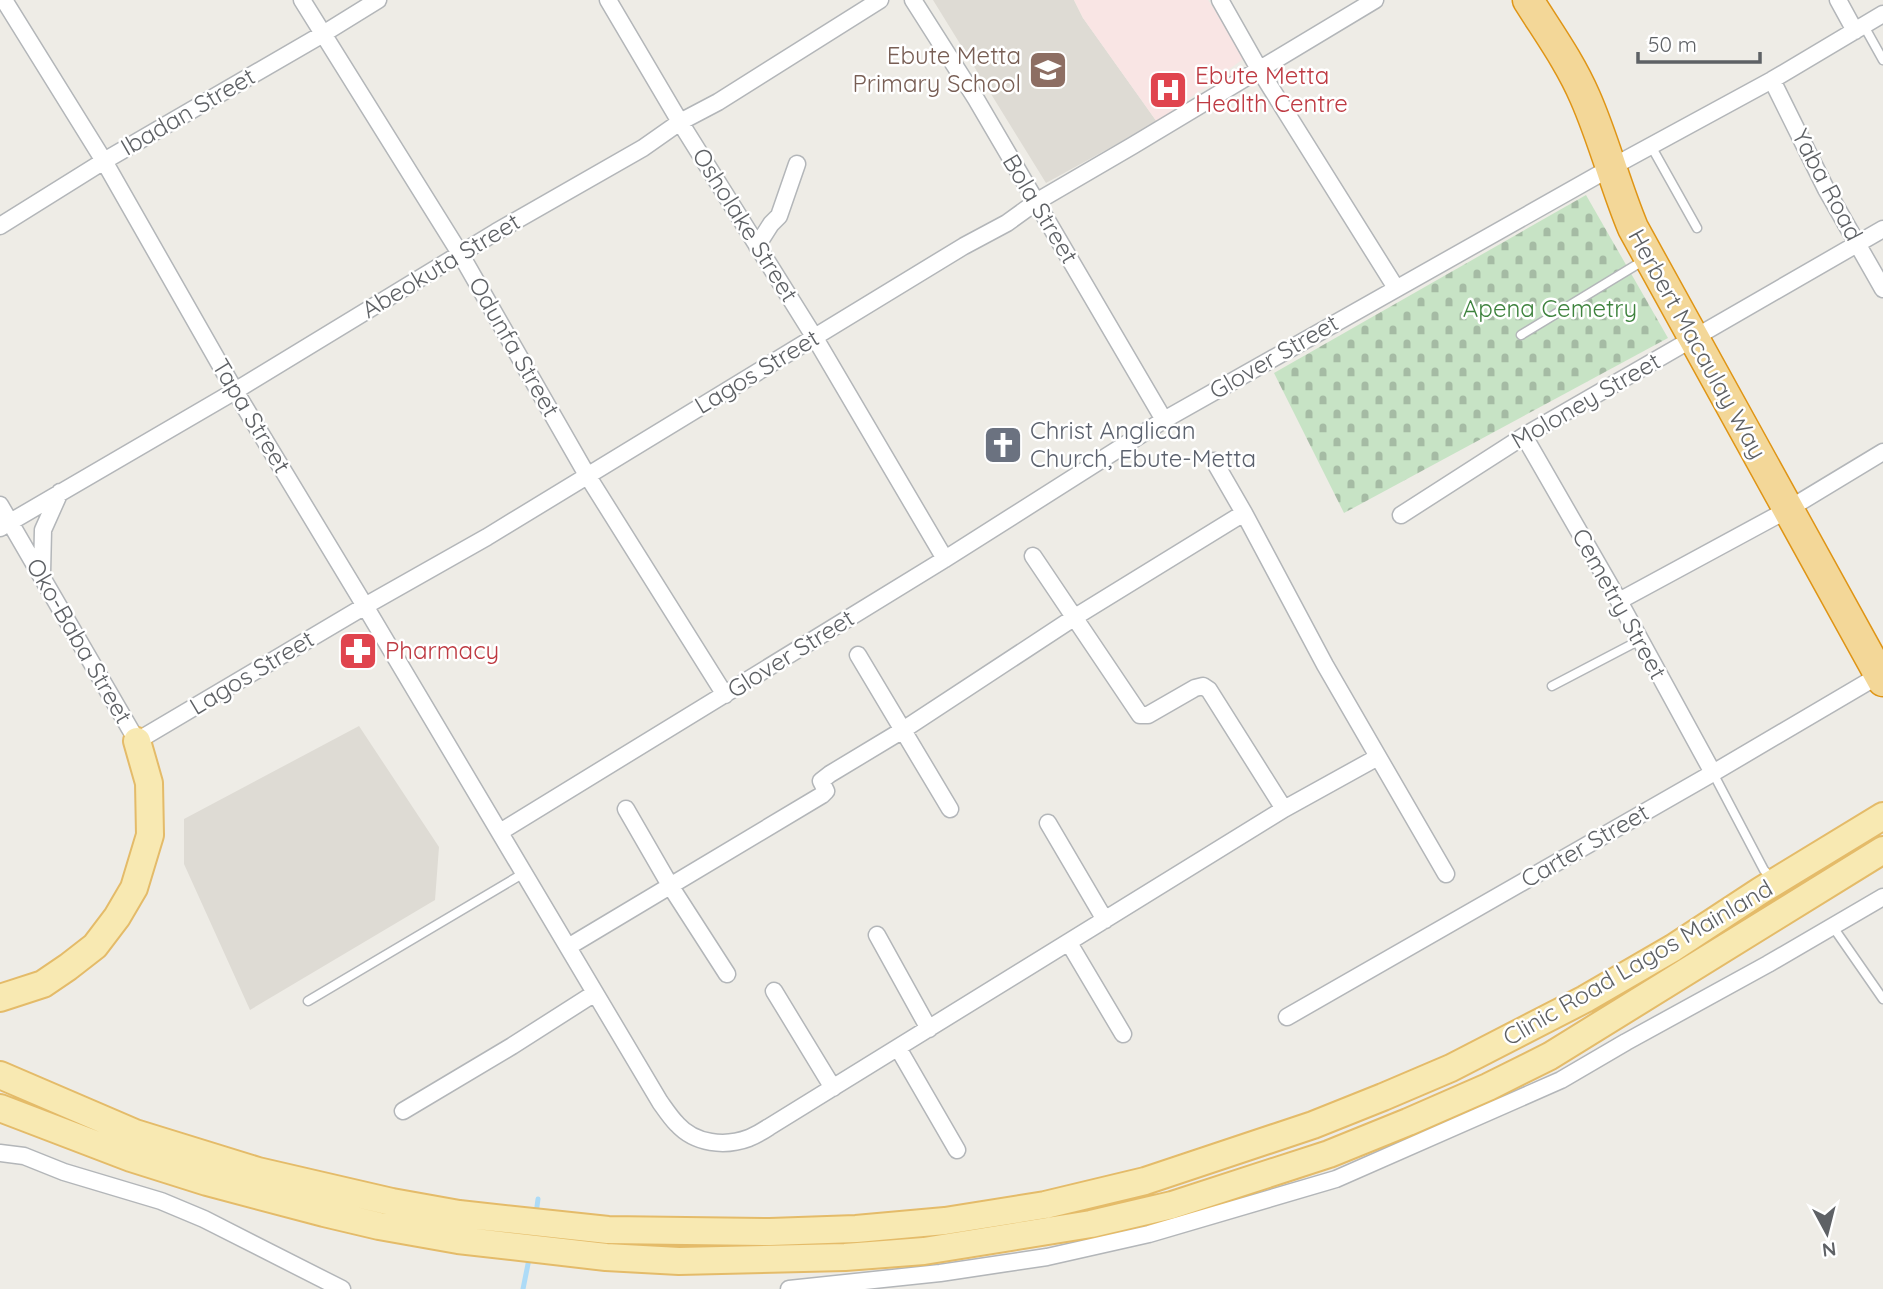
<svg xmlns="http://www.w3.org/2000/svg" width="1883" height="1289" font-family="Quicksand,sans-serif">
<style>
.education{fill:#dedbd4}
.medical{fill:#f9e5e4}
.cemetery{fill:url(#cemetery-stones)}
.lines{fill:none;stroke-linecap:round;stroke-linejoin:round}
.stream{stroke:#addbf7;stroke-width:5}
.lane-casing{stroke:#b3b6b9;stroke-width:11}
.street-casing{stroke:#b3b6b9;stroke-width:19}
.primary-casing{stroke:#e4bb69;stroke-width:30}
.highway-casing{stroke:#df9516;stroke-width:33}
.lane{stroke:#fff;stroke-width:8}
.street{stroke:#fff;stroke-width:16}
.primary{stroke:#f8e9b2;stroke-width:26}
.highway{stroke:#f3d798;stroke-width:30}
.labels{text-anchor:middle;stroke-width:5;stroke-linejoin:round;paint-order:stroke}
.education-label{font-size:24px;fill:#785e54;stroke:#fff;text-anchor:end}
.health-label{font-size:24px;fill:#be3a42;stroke:#fff;text-anchor:start}
.street-label{font-size:24px;fill:#5e6165;stroke:#fff}
.park-label{font-size:24px;fill:#3e833e;stroke:#fff}
.worship-label{font-size:24px;fill:#5b616d;stroke:#fff;text-anchor:start}
</style>
<defs>
<pattern id="cemetery-stones" width="16" height="16" patternUnits="userSpaceOnUse" patternTransform="scale(1.75)"><rect width="16" height="16" fill="#c7e3c5"/><path d="M2 7V4a2 2 0 0 1 4 0v3zM10 15v-3a2 2 0 0 1 4 0v3z" fill="#a5bba4"/></pattern>
</defs>
<rect width="100%" height="100%" fill="#eeece6"/>
<!-- education -->
<path class="education" d="M933 0H1074L1083 18 1157 122 1046 183Z
M359 726 439 847 435 900 250 1010 184 864V819Z"/>
<!-- medical -->
<path class="medical" d="M1074 0H1208L1246 57 1157 122 1083 18Z"/>
<!-- cemetery -->
<path class="cemetery" d="M1586 195 1668 338 1344 513 1274 373Z"/>
<g class="lines">
<!-- stream -->
<path class="stream" d="M536 1214 538 1199
M523 1289 530 1254"/>
<!-- lane casing -->
<g class="lane-casing">
<path id="lane" d="M1864 26 1883 60
M1651 146 1697 228
M1521 335 1646 259
M1552 686 1640 640
M1713 773 1764 870 1773 880
M1833 927 1883 999
M308 1001 524 873"/>
</g>
<!-- street casing -->
<g class="street-casing">
<path id="street" d="M4 0 104 161 235 391 365 606 660 1102C665 1109 671 1118 677 1124 695 1144 725 1147 749 1138 756 1135 763 1131 769 1127L1284 809 1378 757
M302 0 461 255 587 475 725 695
M608 0 680 122 815 338 945 559
M913 0 976 99 1164 420
M1220 0 1259 69 1396 288
M1838 0 1855 31
M1772 80 1826 189 1883 289
M0 226 104 161 323 34 378 0
M757 246 771 224 779 216 797 164
M1524 436 1619 601 1713 773
M1214 461 1244 513 1325 665 1446 874
M0 505 137 741 365 606 487 537 964 246 1007 223 1036 202 1132 146 1375 0
M1401 515 1524 436 1883 229
M0 528 235 391 496 232 643 148 680 122 718 102 880 0
M1033 556 1140 715H1148L1195 688 1203 686 1209 690 1284 809
M42 573 43 530 60 492
M1619 601 1787 510 1883 452
M858 655 950 809
M626 809 671 887 727 974
M1048 823 1105 920
M500 832 945 559 1164 420 1612 167 1772 80 1883 14
M877 935 929 1029
M1069 943 1123 1034
M568 947 822 795 826 791 821 781 830 774 903 730 1075 617 1244 513
M774 991 833 1088
M1287 1017 1713 773 1883 673
M898 1048 957 1150
M403 1111 512 1046 595 993
M0 1153 24 1156 64 1172 161 1201 204 1219 342 1289
M789 1289 940 1273 1047 1257 1149 1234 1336 1179 1561 1080 1626 1042 1768 964 1883 897"/>
</g>
<!-- primary casing -->
<g class="primary-casing">
<path id="primary" d="M0 998 43 984 68 967 95 946 117 917 134 888 150 835 149 783 137 741
M0 1075 135 1133 258 1171 392 1202 459 1214 608 1230 770 1232 856 1229 945 1221 1045 1205 1145 1181 1313 1125 1383 1097 1451 1068 1585 999 1673 948 1760 891 1883 816
M0 1108 131 1158 207 1182 324 1213 379 1226 458 1240 606 1257 679 1261 845 1257 924 1251 1091 1224 1172 1205 1329 1154 1408 1122 1488 1087 1550 1056 1883 850"/>
</g>
<!-- highway casing -->
<g class="highway-casing">
<path id="highway" d="M1528 0C1548 32 1570 62 1585 97 1604 140 1615 185 1633 228L1883 681"/>
</g>
<!-- lane -->
<use href="#lane" class="lane"/>
<!-- street -->
<use href="#street" class="street"/>
<!-- primary -->
<use href="#primary" class="primary"/>
<!-- highway -->
<use href="#highway" class="highway"/>
</g>
<!-- icons -->
<defs>
<g id="school-square" transform="scale(2.0125)"><rect x="-9" y="-9" width="18" height="18" rx="4" fill="#8d6e63" stroke="#fff"/><path d="M0-5L7-2L0 1L-7-2ZM-4 1L0 2.5L4 1V4Q0 6-4 4Z" fill="#fff"/></g>
<g id="hospital-square" transform="scale(2.0125)"><rect x="-9" y="-9" width="18" height="18" rx="4" fill="#e0444e" stroke="#fff"/><path d="M-5-5h3v3.5h4V-5h3V5h-3V1.5h-4V5h-3Z" fill="#fff"/></g>
<g id="church-square" transform="scale(2.0125)"><rect x="-9" y="-9" width="18" height="18" rx="4" fill="#6b7280" stroke="#fff"/><path d="M-1.2-6h2.4v3.5h3.3v2.4h-3.3V6h-2.4V-.1h-3.3v-2.4h3.3Z" fill="#fff"/></g>
<g id="pharmacy-square" transform="scale(2.0125)"><rect x="-9" y="-9" width="18" height="18" rx="4" fill="#e0444e" stroke="#fff"/><path d="M-2-6h4v4h4v4h-4v4h-4v-4h-4v-4h4Z" fill="#fff"/></g>
</defs>
<g fill-rule="evenodd">
<use href="#school-square" x="1048" y="70"/>
<use href="#hospital-square" x="1168" y="90"/>
<use href="#church-square" x="1003" y="445"/>
<use href="#pharmacy-square" x="358" y="651"/>
</g>
<g class="labels">
<!-- education labels -->
<g class="education-label">
<text x="1021" y="64">Ebute Metta<tspan x="1021" dy="28">Primary School</tspan></text>
</g>
<!-- health labels -->
<g class="health-label">
<text x="1195" y="84">Ebute Metta<tspan x="1195" dy="28">Health Centre</tspan></text>
<text x="385" y="659">Pharmacy</text>
</g>
<!-- street labels -->
<g class="street-label">
<text transform="translate(188 112) rotate(-30)" y="8">Ibadan Street</text>
<text transform="translate(1827 185) rotate(62)" y="8">Yaba Road</text>
<text transform="translate(1040 209) rotate(59)" y="8">Bola Street</text>
<text transform="translate(745 225) rotate(58)" y="8">Osholake Street</text>
<text transform="translate(441 266) rotate(-31)" y="8">Abeokuta Street</text>
<text transform="translate(1697 344) rotate(61)" y="8">Herbert Macaulay Way</text>
<text transform="translate(514 347) rotate(60)" y="8">Odunfa Street</text>
<text transform="translate(1274 357) rotate(-30)" y="8">Glover Street</text>
<text transform="translate(757 372) rotate(-31)" y="8">Lagos Street</text>
<text transform="translate(1586 401) rotate(-30)" y="8">Moloney Street</text>
<text transform="translate(251 416) rotate(59)" y="8">Tapa Street</text>
<text transform="translate(1619 604) rotate(61)" y="8">Cemetry Street</text>
<text transform="translate(79 641) rotate(60)" y="8">Oko-Baba Street</text>
<text transform="translate(791 654) rotate(-32)" y="8">Glover Street</text>
<text transform="translate(252 673) rotate(-31)" y="8">Lagos Street</text>
<text transform="translate(1585 846) rotate(-30)" y="8">Carter Street</text>
<text transform="translate(1638 963) rotate(-30)" y="8">Clinic Road Lagos Mainland</text>
</g>
<!-- park labels -->
<g class="park-label">
<text x="1550" y="317">Apena Cemetry</text>
</g>
<!-- worship labels -->
<g class="worship-label">
<text x="1030" y="439">Christ Anglican<tspan x="1030" dy="28">Church, Ebute-Metta</tspan></text>
</g>
</g>
<!-- north arrow -->
<g transform="translate(1827 1233) rotate(173)" stroke="#ffffff" stroke-width="5" paint-order="stroke">
<path d="M0-5L12 26L0 18L-12 26Z" fill="#5e6165"/>
<text y="-10" font-size="19" font-weight="bold" text-anchor="middle" fill="#5e6165">N</text>
</g>
<!-- scale -->
<path d="M1638 52v10h122v-10" fill="none" stroke="#5e6165" stroke-width="3.5"/>
<text x="1648" y="52" font-size="21" fill="#5e6165" stroke="#ffffff" stroke-width="5" paint-order="stroke">50 m</text>
</svg>
